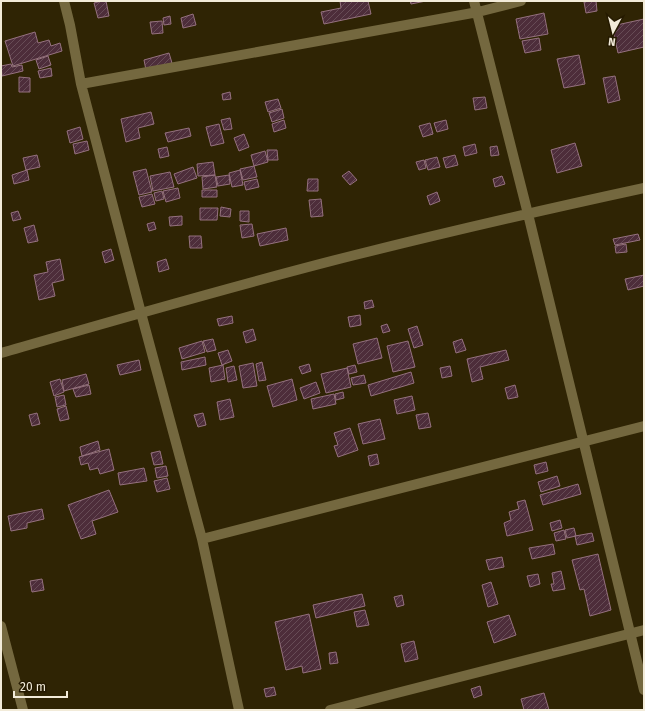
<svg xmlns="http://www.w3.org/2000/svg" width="645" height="711" font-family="'Fira Sans',sans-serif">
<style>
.building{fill:url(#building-hatch);stroke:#95717f}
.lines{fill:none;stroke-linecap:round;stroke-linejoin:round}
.minor{stroke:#74683f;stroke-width:10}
</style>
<defs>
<pattern id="building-hatch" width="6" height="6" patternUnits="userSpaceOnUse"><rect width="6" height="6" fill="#4d2d3a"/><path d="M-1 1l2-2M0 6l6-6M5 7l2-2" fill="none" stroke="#674c56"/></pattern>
</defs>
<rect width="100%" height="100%" fill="#2f2404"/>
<!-- building -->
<path class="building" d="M102 1H106L109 16 98 18 94 3Z
M340 1H368L371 14 324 24 321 12 341 8Z
M410 1H426L411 4Z
M588 1H596L597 11 586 13 584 2Z
M544 13 548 34 520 39 516 19Z
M193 14 196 25 183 28 181 18Z
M170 16 171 24 164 25 163 18Z
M644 19V47L618 53 612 26Z
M162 21 163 33 152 34 150 22Z
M35 32 38 43 49 40 51 46 60 43 62 51 13 66 5 41Z
M539 38 541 50 525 53 522 41Z
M169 53 172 63 146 70 144 60Z
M579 55 585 84 564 88 557 59Z
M48 56 51 65 39 69 36 60Z
M11 64 12 67 22 65 23 71 2 76 1 66Z
M51 68 52 76 40 78 38 71Z
M615 76 620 100 608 103 603 78Z
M19 77 30 78V92H19Z
M230 92 231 99 223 100 222 94Z
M485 97 487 108 475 110 473 98Z
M278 99 281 108 268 112 265 102Z
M282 109 284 118 272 122 269 113Z
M151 112 154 124 138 128 140 138 126 142 121 119Z
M230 118 232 129 224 130 221 120Z
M284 120 286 128 274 132 272 124Z
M446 120 448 129 437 132 434 123Z
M430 123 433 134 423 137 419 126Z
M219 124 224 143 211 146 206 127Z
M80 127 83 139 70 143 67 131Z
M189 128 191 136 168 142 165 133Z
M244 134 249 147 239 151 234 138Z
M87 141 89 150 75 154 73 144Z
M575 143 582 166 557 173 551 150Z
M475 144 477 153 465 156 463 147Z
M497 146 499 155 491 156 490 147Z
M167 147 169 156 160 158 158 149Z
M267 150H277L278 160H268Z
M265 151 268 162 254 166 251 155Z
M37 155 40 167 26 170 23 158Z
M455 155 458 165 446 168 443 158Z
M437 157 440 167 428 170 425 160Z
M424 160 426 168 419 170 416 162Z
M213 162 215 175 198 176 197 164Z
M254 166 257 177 243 180 240 169Z
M193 167 197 178 178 184 174 174Z
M146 169 152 192 139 195 133 172Z
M27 170 29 180 14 184 12 175Z
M240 170 243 185 232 187 229 173Z
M349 171 357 180 350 185 342 176Z
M170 172 174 187 153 191 150 176Z
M215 175 217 187 203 189 202 177Z
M229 175 230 184 218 186 216 177Z
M502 176 505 184 495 187 493 179Z
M257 179 259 187 246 190 244 182Z
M308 179H318V191H307Z
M178 188 180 198 166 202 163 191Z
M202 190H217V197H202Z
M162 191 164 199 156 201 154 193Z
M437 192 440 201 430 205 427 196Z
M152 194 155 204 142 207 139 197Z
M321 199 323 216 311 217 309 200Z
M221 207 231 209 230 217 220 216Z
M200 208H218L217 220H200Z
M18 211 21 219 13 221 11 213Z
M240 211H249V222L240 221Z
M182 216V225L170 226 169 217Z
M154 222 156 229 149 231 147 224Z
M252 224 254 236 242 238 240 225Z
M34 225 38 241 28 243 24 228Z
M286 228 288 240 260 246 257 234Z
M638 234 640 240 615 245 613 239Z
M189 236H201L202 248H190Z
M626 244 627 252 616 253 615 246Z
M111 249 114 260 105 263 102 252Z
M60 259 64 280 52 283 55 296 39 300 34 275 48 272 46 262Z
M166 259 169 269 159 272 157 262Z
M644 275V286L628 290 625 279Z
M372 300 374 307 365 309 364 302Z
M360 315 361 325 350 327 348 317Z
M232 316 233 323 219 326 217 319Z
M387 324 390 331 383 333 381 326Z
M417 326 423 345 414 348 408 329Z
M253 329 256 340 246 343 243 332Z
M377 338 382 358 358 364 353 344Z
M213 339 216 350 207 352 203 341Z
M462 339 466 350 456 353 453 342Z
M202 341 205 352 182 359 179 348Z
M408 341 415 367 393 372 387 346Z
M228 350 232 361 222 365 218 353Z
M506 350 509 360 480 367 483 379 472 382 467 359Z
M205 357 206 365 182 370 181 362Z
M139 360 141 370 120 375 117 365Z
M262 362 266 380 259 381 256 364Z
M253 363 257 386 243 388 239 366Z
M309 364 311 371 302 374 299 367Z
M223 365 225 379 211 382 209 368Z
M355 365 357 372 349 374 347 367Z
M234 366 237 380 228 382 226 368Z
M450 366 452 376 442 378 440 368Z
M347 368 351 387 326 393 321 374Z
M411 372 414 383 371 396 368 385Z
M86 374 89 384 64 391 62 380Z
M364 375 366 383 353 385 351 378Z
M60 379 64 392 54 396 50 382Z
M292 379 297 400 273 407 267 386Z
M316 382 320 393 304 399 300 388Z
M89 385 91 394 76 397 73 389Z
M515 385 518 397 508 399 505 388Z
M343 392 344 398 336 400 335 394Z
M334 394 336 404 313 409 311 399Z
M64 395 66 405 57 407 55 397Z
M412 396 415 410 397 414 394 400Z
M230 399 234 417 220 420 217 402Z
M66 406 69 419 60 421 57 409Z
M37 413 40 424 32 426 29 415Z
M203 413 206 425 198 427 194 415Z
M428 413 431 427 419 429 416 415Z
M380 419 385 439 363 444 358 424Z
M350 428 358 450 338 457 334 446 338 445 334 433Z
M98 441 100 450 82 456 80 447Z
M109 449 114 470 100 474 98 468 90 470 88 463 81 465 79 457Z
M160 451 163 464 154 465 151 453Z
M377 454 379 464 370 466 368 456Z
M546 462 548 471 536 474 534 465Z
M166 466 168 476 157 478 155 468Z
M144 468 147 481 120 485 118 473Z
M557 476 560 486 541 492 538 482Z
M167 478 170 489 157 492 154 481Z
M578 484 581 494 543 505 540 495Z
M109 490 118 512 92 521 96 534 81 539 68 505Z
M525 500 533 530 507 536 504 523 511 520 509 512 519 509 517 502Z
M42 509 44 519 27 523V528L11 531 8 516Z
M560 520 562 528 552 531 550 523Z
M574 528 576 536 567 538 565 530Z
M564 530 566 539 556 541 554 533Z
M592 533 594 541 577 545 575 536Z
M553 544 555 554 532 559 529 548Z
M598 554 611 610 590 616 584 589 580 590 572 560Z
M502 557 504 567 489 570 486 560Z
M561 571 565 589 553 591 551 584H554L552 573Z
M538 574 540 584 530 587 527 576Z
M42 579 44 590 32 592 30 581Z
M491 582 498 604 488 607 482 585Z
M362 594 365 606 316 618 313 605Z
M402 595 404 605 397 607 394 597Z
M365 610 369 625 357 627 354 612Z
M309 614 321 669 303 673 302 666 286 670 275 622Z
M509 615 516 635 494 643 487 622Z
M414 641 418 659 405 662 401 644Z
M336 652 338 663 330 664 329 653Z
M480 686 482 695 474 698 471 689Z
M274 687 276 695 266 697 264 689Z
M544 693 549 710H524L521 699Z"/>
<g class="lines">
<!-- minor -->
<path class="minor" d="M64 1 70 25 81 84 141 313 202 539 239 710
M474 1 528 214 644 690
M81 84 478 12 521 1
M1 353C119 319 236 285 355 255 451 231 547 209 644 188
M202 539 644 426
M1 626 23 710
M330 710 644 630"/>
</g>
<!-- border -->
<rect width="645" height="711" fill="none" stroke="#f2ebd9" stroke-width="4"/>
<!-- north arrow -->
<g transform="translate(613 32) rotate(187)" stroke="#251a00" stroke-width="3" paint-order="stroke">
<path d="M0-3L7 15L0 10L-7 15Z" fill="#f2ebd9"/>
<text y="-6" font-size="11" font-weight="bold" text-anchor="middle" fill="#f2ebd9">N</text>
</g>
<!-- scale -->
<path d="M14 691v6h53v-6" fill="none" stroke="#f2ebd9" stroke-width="2"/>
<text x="20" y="691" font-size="12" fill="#f2ebd9" stroke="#251a00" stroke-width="3" paint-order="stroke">20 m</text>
</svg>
